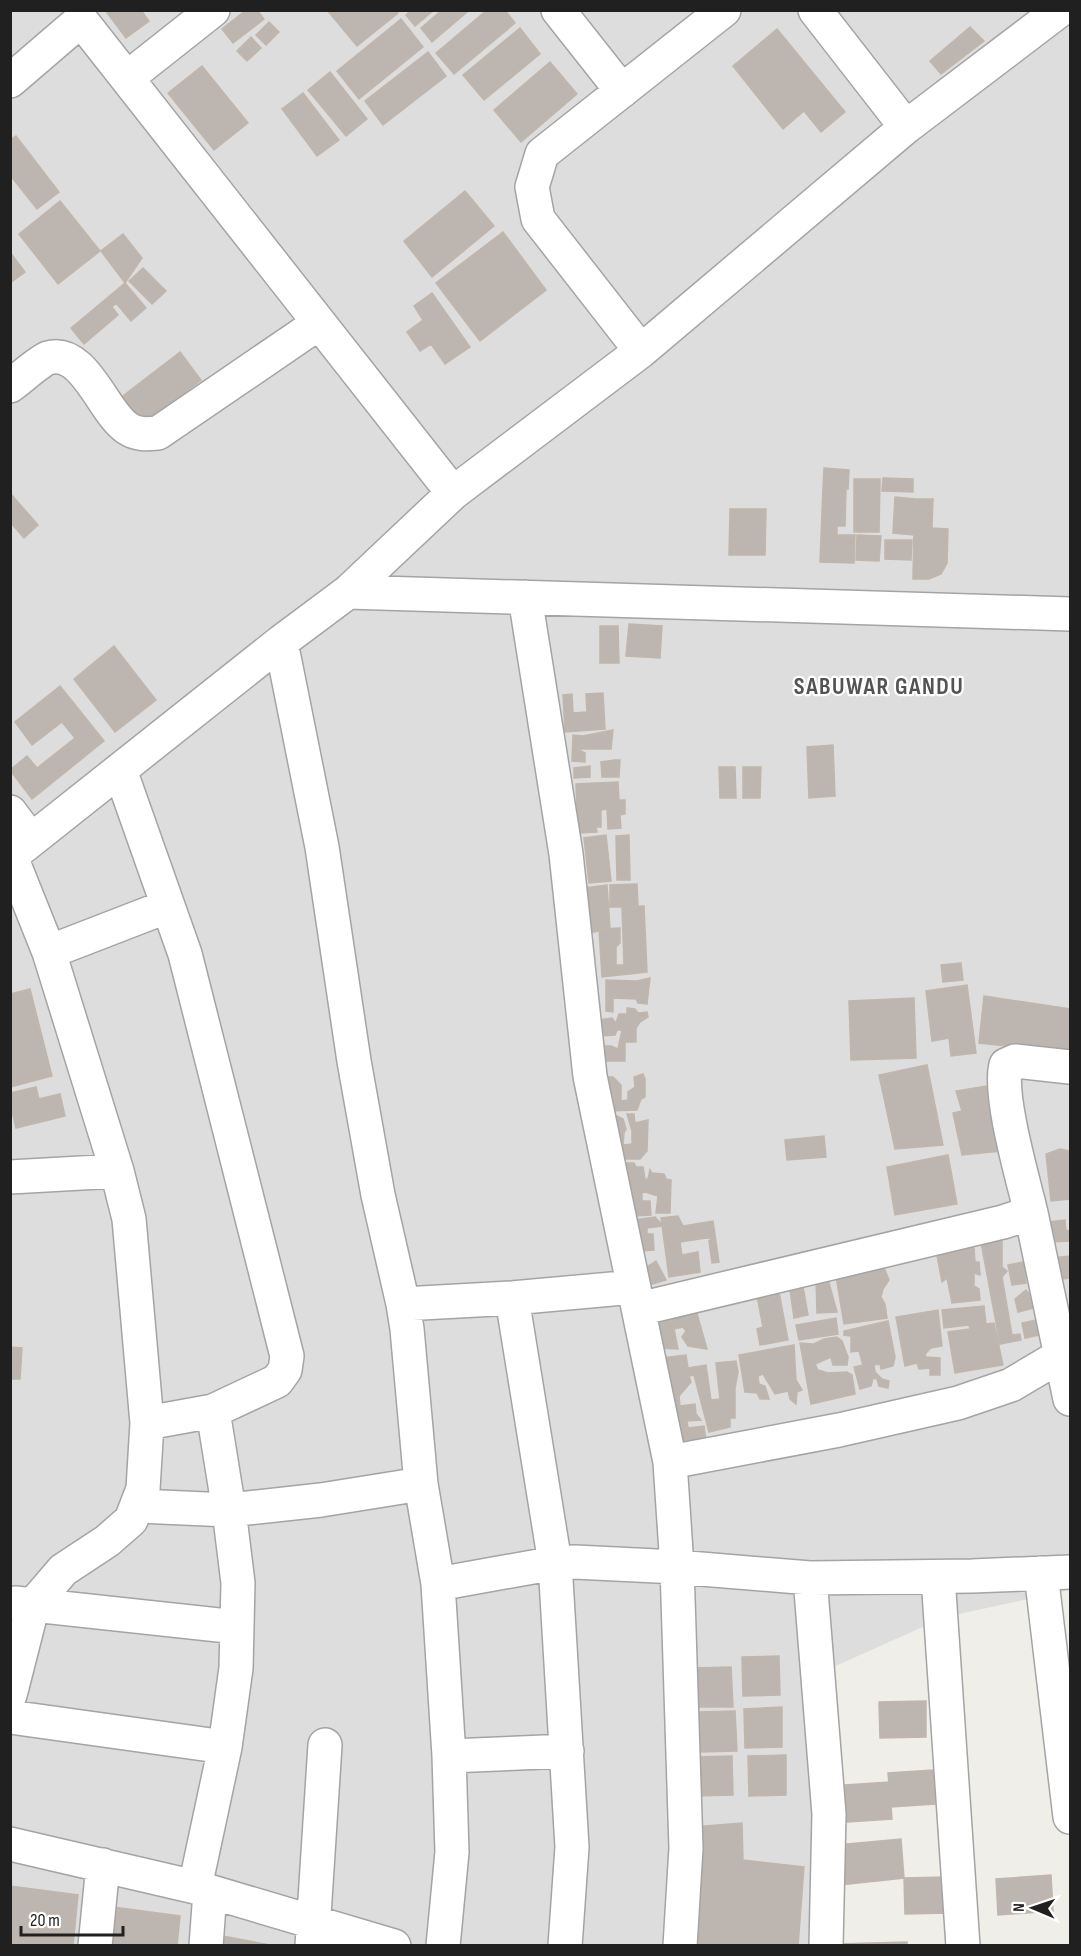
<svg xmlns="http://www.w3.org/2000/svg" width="1081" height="1956" font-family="'Sofia Sans Condensed',sans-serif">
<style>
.residential{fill:#dedddd}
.building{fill:#bdb6b0;stroke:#c0b6ab;stroke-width:1.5}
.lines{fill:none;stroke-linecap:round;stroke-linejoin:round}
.minor-casing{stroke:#a4a4a4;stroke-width:36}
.minor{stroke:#fff;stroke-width:33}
.labels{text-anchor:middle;stroke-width:4.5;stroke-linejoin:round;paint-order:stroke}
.district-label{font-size:24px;font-weight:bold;letter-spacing:1.5px;fill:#535353;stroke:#fff}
</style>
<rect width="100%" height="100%" fill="#f0eee8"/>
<!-- residential -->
<path class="residential" d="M11 11H1070V1590L945 1617 831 1668 822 1945H11Z"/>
<!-- building -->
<path class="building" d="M105 10H141L149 21 126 38Z
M246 10H257L264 19 233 43 222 29Z
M327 10H396L398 13 357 46Z
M411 10H434L415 26 406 15Z
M442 10H466L467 12 432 42 421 28Z
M487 10H505L515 23 454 74 436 53Z
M401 19 423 47 359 99 337 71Z
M269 22 279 32 266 45 256 35Z
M970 27 984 41 941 74 930 61Z
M520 28 540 54 484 100 463 75Z
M777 29 845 112 821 132 804 111 783 129 733 66Z
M251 37 261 48 247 61 237 51Z
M428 52 446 76 383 125 365 101Z
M550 62 577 94 521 142 494 110Z
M202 66 248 123 214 150 168 93Z
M330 72 367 119 346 136 308 90Z
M303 93 339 140 317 156 282 109Z
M16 136 59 192 37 209 10 175V140Z
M465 191 494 226 432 277 404 241Z
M60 201 100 251 58 284 19 234Z
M503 232 546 290 480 341 436 283Z
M123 234 142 258 125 283 101 251Z
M10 252 25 272 10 283Z
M143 268 166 291 152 304 129 281Z
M125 283 146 308 131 321 116 303 112 307 118 315 84 344 71 328Z
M432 293 470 347 445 364 431 344 420 351 407 332 423 320 414 306Z
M180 352 201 380 144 424 123 396Z
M824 468 849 470 848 489 823 487Z
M883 478 913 479V492L882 491Z
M854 479H880L879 532H854Z
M823 487 846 488 845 526H837V535H855L854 563 820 562Z
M10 493 38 525 24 538 10 522Z
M895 497 915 499 914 535 893 533Z
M915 499H933L932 528 914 527Z
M730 509H766L765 555H729Z
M914 527 948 529 947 563 941 574 929 579H913Z
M857 535 881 536 879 561 856 560Z
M885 540H912L911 560 885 559Z
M629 624 662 626 660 658 626 656Z
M600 626H618L619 663H600Z
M114 646 156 700 115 732 74 679Z
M60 686 104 741 32 799 10 770 27 756 37 768 75 738 62 722 32 745 15 722Z
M603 693 605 729 565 732 563 695 572 694 573 713 587 712 586 694Z
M613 730 611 749H577L585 753V762L572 761 573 735 583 736Z
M833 745 835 796 809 798 807 747Z
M615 760H620L619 777H602L601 762Z
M590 766V777L574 778V768Z
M719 767H735L736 798H720Z
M743 767H761L760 798H743Z
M618 782 619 800H625V814L620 815 621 828 608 829 607 809 601 810V827H596L597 832 578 833 576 784Z
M606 835 611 881 589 883 584 838Z
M629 835 630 880H617L616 836Z
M637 884 638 906 610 907V885Z
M607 885 610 929 588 933 584 888Z
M644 906 647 972 602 977 599 929 620 928V943L616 947V965H624L622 907Z
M961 963 963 980 943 982 941 965Z
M650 978 647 1004 638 1003 636 999 613 998V1012L606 1011V980L637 981Z
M967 985 976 1053 951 1056 949 1038 932 1041 926 991Z
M30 989 52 1076 10 1087V994Z
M984 996 1070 1009V1053L979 1043Z
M914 998 916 1058 851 1060 849 1001Z
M627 1008 635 1009 638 1013 647 1012 648 1017 640 1022 636 1028V1042H625V1061H602L603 1046H611L618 1049 622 1030H617L615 1035 600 1036 599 1020 612 1018 616 1023 619 1014H627Z
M927 1065 943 1145 895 1149 879 1075Z
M643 1074 645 1079V1097L641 1099 637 1110 609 1111V1077H613L621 1085V1101L628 1100V1092L635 1087 634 1077Z
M986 1086 1001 1151 962 1155 953 1113 962 1111 956 1091Z
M36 1087 39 1099 60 1094 65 1116 16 1128 10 1103V1093Z
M627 1114H634L635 1123 648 1120 647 1151 640 1159H618L611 1117 617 1116 623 1119 626 1129 624 1133 623 1145 632 1144V1131Z
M824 1136 826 1157 787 1160 785 1140Z
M1060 1149 1070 1151V1199L1051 1201 1046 1154Z
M948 1155 957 1204 895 1215 887 1167Z
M623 1163H634L636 1167H643L645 1179H648L650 1170 652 1173 664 1174 666 1179 671 1180 670 1213H656L658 1196 642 1191V1201H650L651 1215 633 1216Z
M678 1216 683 1226 713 1221 719 1262 712 1263 709 1241 713 1237 680 1242 682 1255 698 1252 700 1272 669 1277 661 1218Z
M655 1217 663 1226 647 1228V1234H653L654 1250 639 1251 634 1220Z
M1065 1220 1066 1231 1070 1230V1241L1050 1242 1048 1222Z
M980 1237 1002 1241V1267L1007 1271 1002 1277 1012 1335 1020 1334 1021 1340 1000 1344Z
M974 1248 975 1262H979L980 1275 974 1273V1286L979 1289 980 1300 952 1303 947 1278 942 1282 936 1250Z
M1070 1256V1278L1054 1280 1052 1258Z
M656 1261 666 1280 645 1286 642 1270Z
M1023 1262 1026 1283 1012 1285 1008 1265Z
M880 1266 885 1270 889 1280 883 1289 881 1297 885 1304 887 1318 844 1324 836 1276Z
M816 1279H828L837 1312 817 1313Z
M802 1281 808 1315 794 1318 789 1283Z
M1026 1290 1031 1296 1034 1308 1018 1312 1015 1299Z
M779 1292 788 1340 760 1345 757 1329 763 1327 757 1296Z
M984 1306 986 1324 994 1323 1003 1365 955 1373 948 1332 970 1329 969 1325 944 1328 942 1310Z
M696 1310 707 1349 688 1346 682 1337 686 1331 683 1327 674 1329 678 1349 659 1348 652 1321Z
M938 1310 942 1346 931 1348 925 1354 926 1357 940 1358V1375H930V1368L919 1369 917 1363 905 1366 896 1317Z
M836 1318 838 1334 799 1340 796 1325Z
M1037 1320 1040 1335 1025 1338 1022 1323Z
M888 1321 895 1357 893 1366 881 1369 880 1364 874 1365 875 1372 882 1379 889 1381 888 1388 879 1386 877 1379 873 1378 871 1386 860 1389 854 1367 863 1365 859 1351 851 1352V1336L844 1335V1331Z
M837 1337 842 1341 848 1357 847 1365H833L831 1357 815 1364 818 1370 828 1373 847 1372 852 1375 855 1394 811 1404 800 1343 814 1344 824 1339Z
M794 1345 796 1380 802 1390 797 1392 796 1404 790 1399 788 1391 775 1394 763 1374 758 1376 759 1384 765 1386 769 1399H760L757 1393 745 1392 739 1355Z
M10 1347 22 1348 20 1379H10Z
M686 1355 688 1368 706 1365 711 1400 720 1399 716 1363 736 1361 738 1372 735 1388V1418H730V1427L709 1432 694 1375 689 1376 691 1382 679 1396 680 1406 695 1404 696 1414 701 1420 687 1421 688 1428 704 1426 706 1441 673 1446 661 1358Z
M779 1656 780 1695 743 1696 742 1657Z
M731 1667 733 1707H695L694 1668Z
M926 1701V1737L880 1738 879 1702Z
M782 1707V1747L745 1748 744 1709Z
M735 1711 737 1751 699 1752 698 1712Z
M786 1755V1795L749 1796 748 1756Z
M732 1756 733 1795 695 1796 694 1757Z
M933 1770 935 1804 891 1807 888 1773Z
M889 1782 892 1819 833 1823 830 1786Z
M742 1823 743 1860 804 1867 798 1946H687L693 1827Z
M901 1839 904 1878 840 1885 837 1845Z
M1051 1875 1053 1911 998 1915 996 1879Z
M947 1877 948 1913 905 1914 904 1878Z
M10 1886 78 1895 73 1946H10Z
M105 1906 180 1916 177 1946H103Z
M212 1934 275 1946H211Z
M907 1942V1946H838V1944Z"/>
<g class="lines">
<!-- minor casing -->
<g class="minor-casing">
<path id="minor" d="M558 10 622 91
M815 10 906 127
M127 78 213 10
M10 81 81 20 453 493
M641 351 538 219 532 187 542 154 724 10
M10 386C20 379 38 362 48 358 84 347 103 412 127 428 137 435 147 434 158 433L319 323
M348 592 1070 614
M525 597 566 854 590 1076 670 1462 677 1567 686 1848 680 1946
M281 642 322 847 354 1061 378 1195 403 1304 407 1329 421 1484 438 1584 449 1756 452 1852 443 1946
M120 770 185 954 287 1356 285 1370 277 1381 213 1411 147 1423
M10 812 31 840
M10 857 281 642 348 592 453 493 641 351 906 127 1060 10
M49 952 168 906
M10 1177 117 1171
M1031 1213C1023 1179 998 1095 1006 1065L1015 1061 1070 1067
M512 1298 555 1563 572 1847 565 1946
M403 1304 512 1298 634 1287
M639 1309 1003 1222 1031 1213 1070 1399
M670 1462 839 1430 958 1403 1011 1385 1060 1356
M138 1506 229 1510 321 1500 421 1484
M1041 1573 1070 1817
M938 1577 963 1946
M810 1578 829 1814 826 1946
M438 1584 555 1563 575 1562 677 1567 810 1578 972 1576 1070 1572
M15 1603 237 1627
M10 1695 33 1605 63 1570 107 1541 131 1520 143 1489 147 1423 129 1219 117 1171 49 952 11 857
M10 1717 225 1747
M449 1756 567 1751
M10 1844 195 1887 394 1946
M195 1887 225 1747 236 1668 238 1583 229 1510 213 1411
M95 1946 103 1865
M206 1946 210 1892
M312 1946 325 1745"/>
</g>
<!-- minor -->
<use href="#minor" class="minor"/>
</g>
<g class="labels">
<!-- district labels -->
<g class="district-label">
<text x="879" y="694">SABUWAR GANDU</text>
</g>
</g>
<!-- border -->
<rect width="1081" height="1956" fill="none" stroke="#202020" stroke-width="24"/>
<!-- north arrow -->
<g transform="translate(1033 1908) rotate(272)" stroke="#ffffff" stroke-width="4.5" paint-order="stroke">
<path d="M0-4.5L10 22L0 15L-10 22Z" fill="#202020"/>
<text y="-9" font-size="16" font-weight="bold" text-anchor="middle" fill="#202020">N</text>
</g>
<!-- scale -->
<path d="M21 1926v9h102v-9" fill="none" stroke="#202020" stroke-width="3"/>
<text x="30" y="1926" font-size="18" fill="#202020" stroke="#ffffff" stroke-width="4.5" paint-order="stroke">20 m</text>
</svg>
